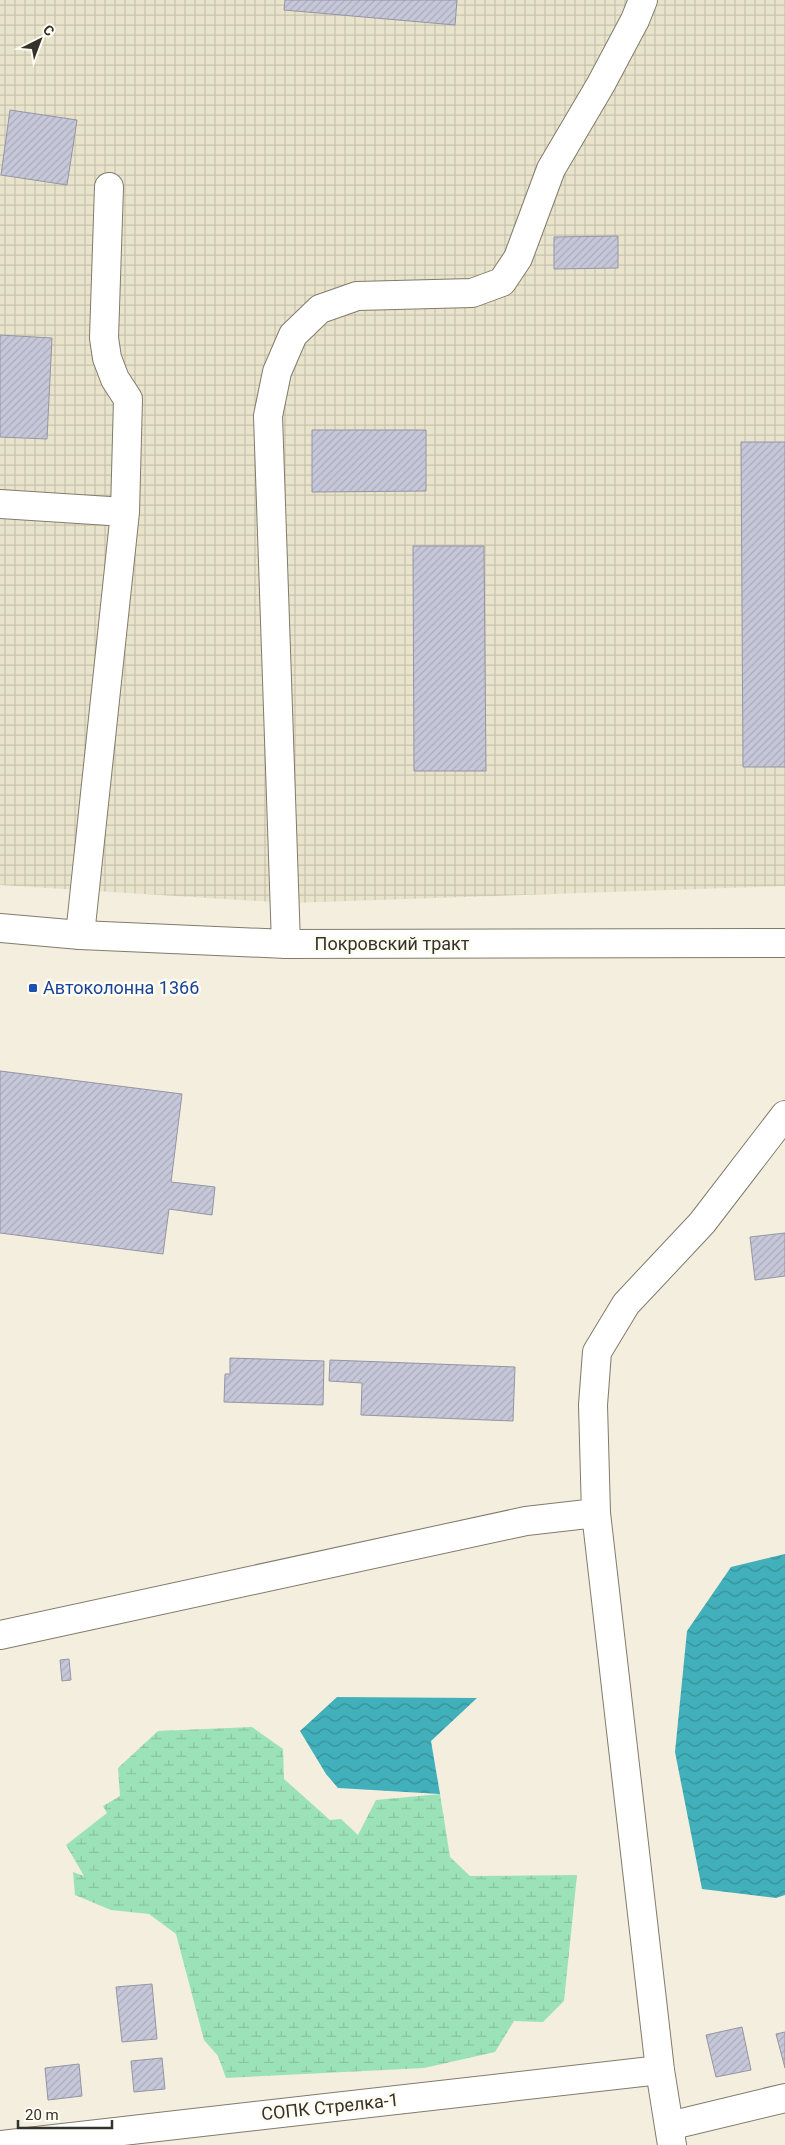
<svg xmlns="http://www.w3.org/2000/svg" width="785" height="2145" font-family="Roboto,sans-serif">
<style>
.industrial{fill:url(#industrial-grid)}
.wetland{fill:url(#wetland-marsh)}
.water{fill:url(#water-waves)}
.building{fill:url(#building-hatch);stroke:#9495a5}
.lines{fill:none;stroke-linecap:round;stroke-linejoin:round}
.minor-casing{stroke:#807b6c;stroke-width:30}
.major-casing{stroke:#807b6c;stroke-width:30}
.minor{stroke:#fff;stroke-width:28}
.major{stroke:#fff;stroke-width:28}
.transit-dot{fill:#1a4fb4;stroke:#fefbf1;stroke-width:2}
.labels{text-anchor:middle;stroke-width:5;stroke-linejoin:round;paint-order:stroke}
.street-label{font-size:18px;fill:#33322b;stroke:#fefbf1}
.transit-label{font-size:18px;fill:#164399;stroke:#fefbf1;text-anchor:start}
</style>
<defs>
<pattern id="industrial-grid" width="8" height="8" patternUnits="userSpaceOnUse" patternTransform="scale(1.25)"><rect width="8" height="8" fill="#e9e3cb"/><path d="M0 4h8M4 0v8" fill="none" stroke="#c8c3ae"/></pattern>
<pattern id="wetland-marsh" width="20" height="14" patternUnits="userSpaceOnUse" patternTransform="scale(1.25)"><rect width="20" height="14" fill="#9ce2b9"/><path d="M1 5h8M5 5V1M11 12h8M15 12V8" fill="none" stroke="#87c29f"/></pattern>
<pattern id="water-waves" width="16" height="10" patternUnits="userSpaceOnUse" patternTransform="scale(1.25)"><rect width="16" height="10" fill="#41b0bb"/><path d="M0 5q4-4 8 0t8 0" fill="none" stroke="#379098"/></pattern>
<pattern id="building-hatch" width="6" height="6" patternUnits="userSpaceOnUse" patternTransform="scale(1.25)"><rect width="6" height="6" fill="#c6c7d8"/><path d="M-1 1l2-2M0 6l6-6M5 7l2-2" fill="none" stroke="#ababba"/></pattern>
</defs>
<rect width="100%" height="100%" fill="#f3eedd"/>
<!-- industrial -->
<path class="industrial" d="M0 0H785V886L290 903 0 885Z"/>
<!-- wetland -->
<path class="wetland" d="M252 1727 283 1749 284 1779 330 1820 341 1819 358 1835 376 1800 440 1794 450 1857 470 1876 577 1875 564 2001 543 2022 514 2021 495 2052 424 2068 226 2078 218 2056 204 2040 176 1934 149 1914 111 1910 75 1895 73 1872 84 1876 66 1845 107 1813 103 1806 120 1796 118 1768 158 1731Z"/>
<!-- water -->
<path class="water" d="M785 1554V1895L776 1898 702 1889 675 1752 687 1631 731 1567Z
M337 1697 477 1698 431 1741 440 1794 338 1788 326 1774 300 1731Z"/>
<!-- building -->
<path class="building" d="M285 0H457L455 25 284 10Z
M10 110 77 120 67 185 1 175Z
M618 236V268L554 269V237Z
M0 335 52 338 47 439 0 437Z
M312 430H426V491L312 492Z
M741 442H785V767H743Z
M413 546H484L486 771H414Z
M0 1071 182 1094 171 1182 215 1187 212 1215 169 1209 163 1254 0 1233Z
M785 1233V1276L755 1280 750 1237Z
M230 1358 324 1361 323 1405 224 1402 225 1374H230Z
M330 1360 515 1367 513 1421 361 1415 362 1383 329 1381Z
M69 1659 71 1680 62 1681 60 1660Z
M152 1984 157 2039 122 2042 116 1987Z
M742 2027 751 2070 716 2077 706 2035Z
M785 2032V2068L776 2034Z
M162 2058 165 2089 134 2092 131 2061Z
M79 2064 82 2096 48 2100 45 2068Z"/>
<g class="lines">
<!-- minor casing -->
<g class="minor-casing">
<path id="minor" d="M0 504 125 512
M80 935 125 512 128 399 115 379 107 358 104 338 109 187
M286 944 268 416 277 372 293 335 320 309 357 296 472 293 502 282 518 258 551 169 601 84 635 20 643 0
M0 1635 526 1521 596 1513
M669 2126 785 2098
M0 2145 660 2070
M672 2145 660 2070 596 1513 593 1405 597 1352 626 1304 702 1223 785 1115"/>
</g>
<!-- major casing -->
<g class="major-casing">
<path id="major" d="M0 928 80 935 286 944 785 943"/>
</g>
<!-- minor -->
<use href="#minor" class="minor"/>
<!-- major -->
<use href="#major" class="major"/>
</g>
<!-- markers -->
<rect class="transit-dot" x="28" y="983" width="10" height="10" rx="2.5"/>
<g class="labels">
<!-- street labels -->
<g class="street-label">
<text x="392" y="950">Покровский тракт</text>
<text transform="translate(330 2107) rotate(-6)" y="6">СОПК Стрелка-1</text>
</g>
<!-- transit labels -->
<g class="transit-label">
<text x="43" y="994">Автоколонна 1366</text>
</g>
</g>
<!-- north arrow -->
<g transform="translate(40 40) rotate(42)" stroke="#fefbf1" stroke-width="4" paint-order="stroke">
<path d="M0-4L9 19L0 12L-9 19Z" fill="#33322b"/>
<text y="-8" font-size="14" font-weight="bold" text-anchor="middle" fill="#33322b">С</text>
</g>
<!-- scale -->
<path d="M18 2120v8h94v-8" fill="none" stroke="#33322b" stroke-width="2.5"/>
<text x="25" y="2120" font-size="15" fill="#33322b" stroke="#fefbf1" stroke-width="4" paint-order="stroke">20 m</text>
</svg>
